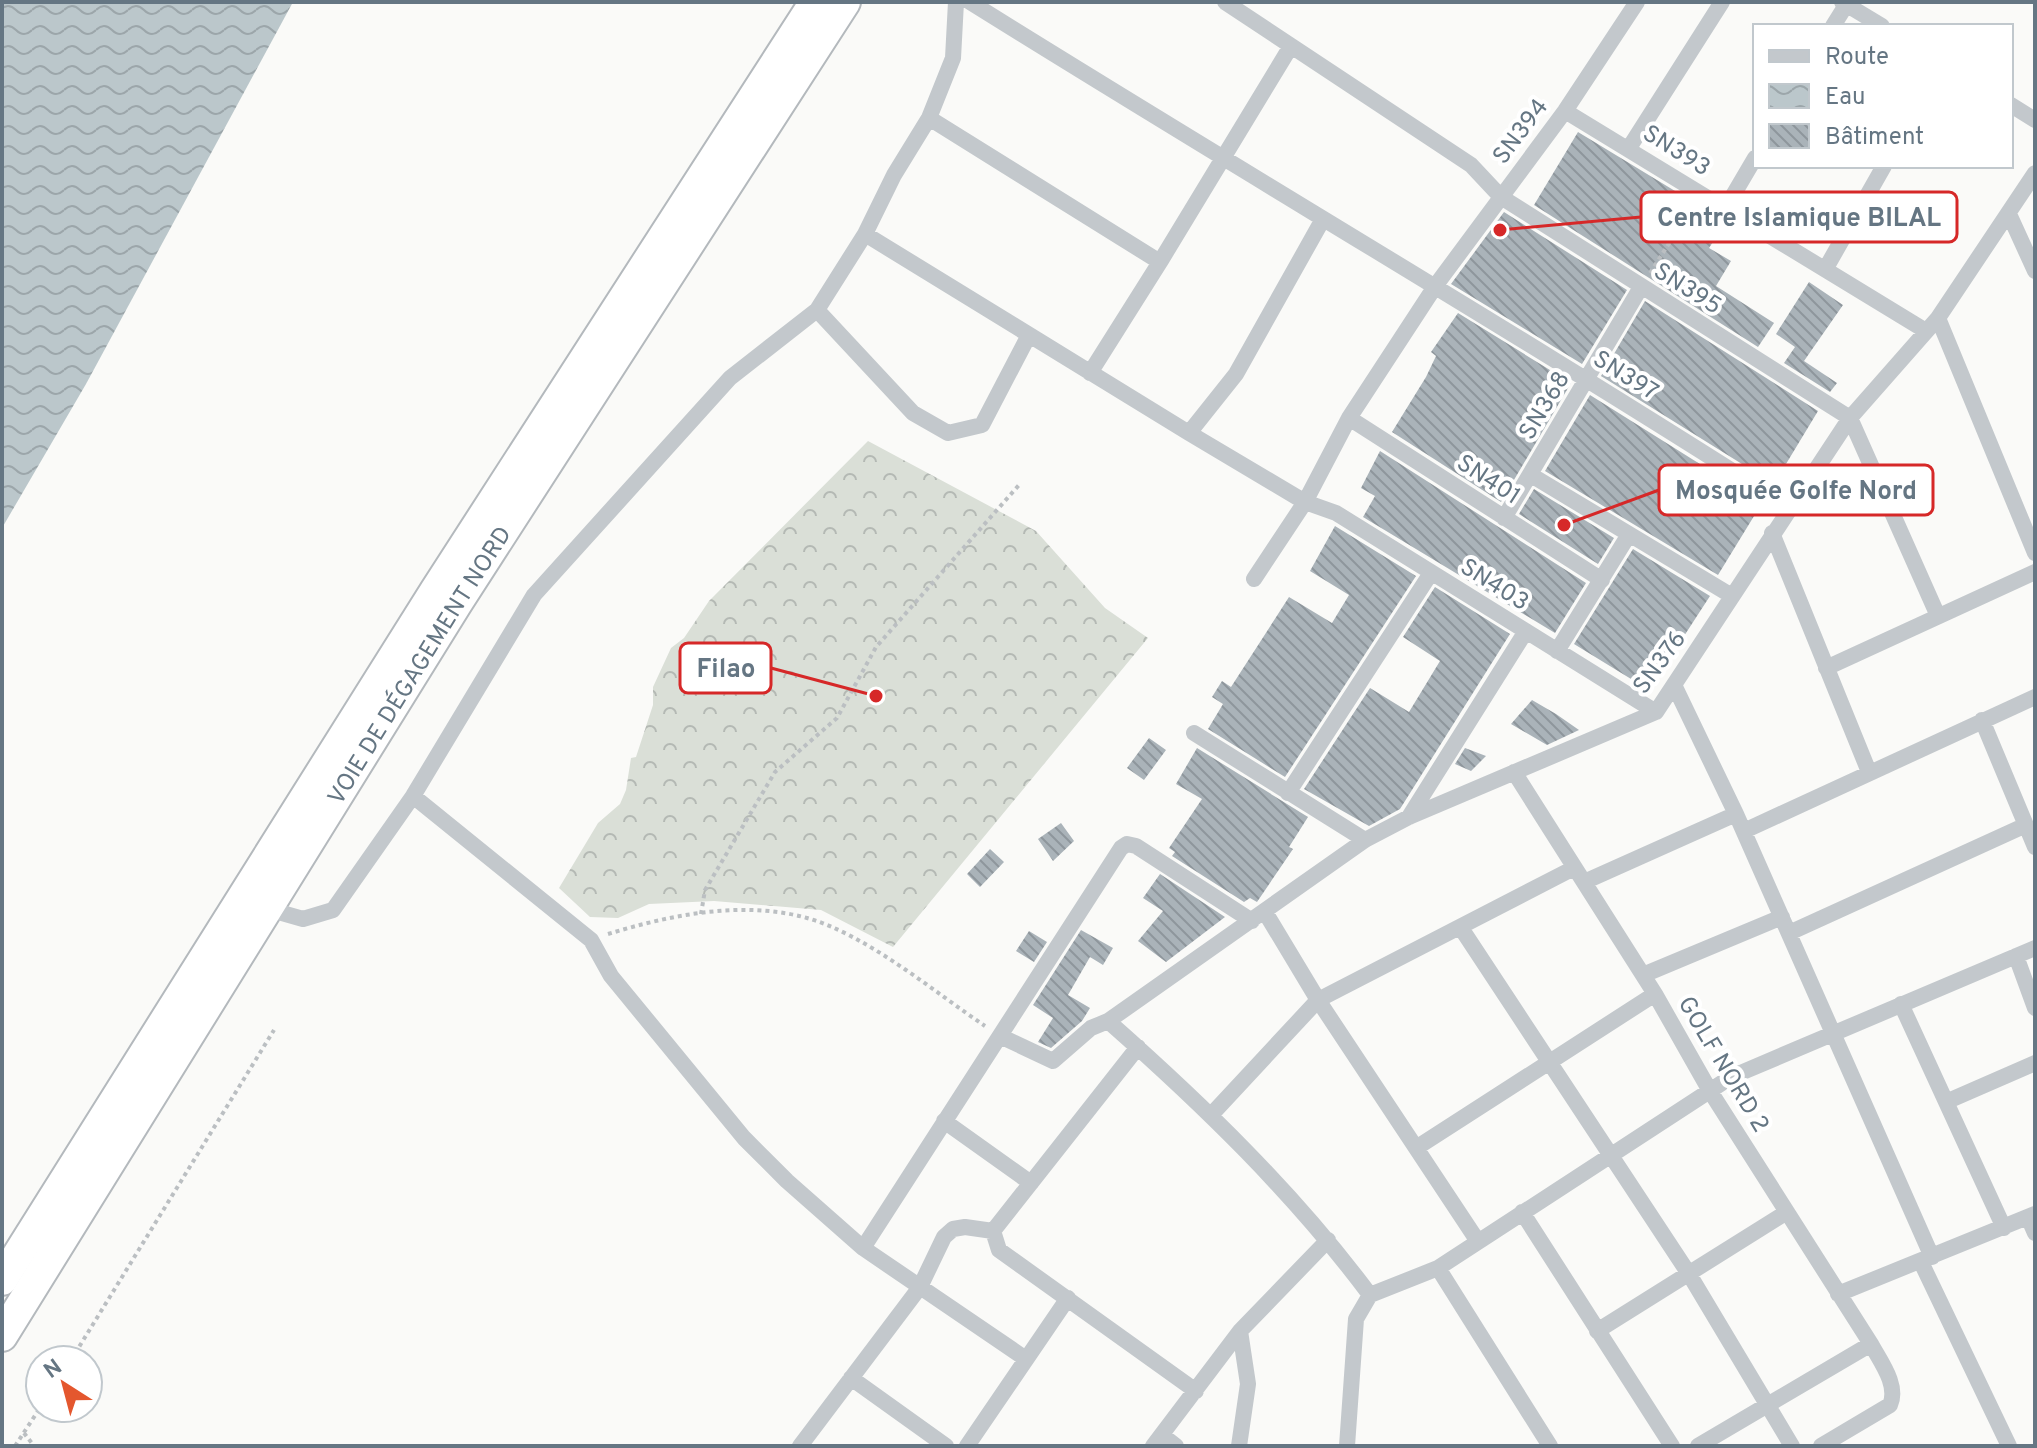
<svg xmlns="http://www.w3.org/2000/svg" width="2037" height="1448" font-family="Overpass,sans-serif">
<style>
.forest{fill:url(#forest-crowns)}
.water{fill:url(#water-waves)}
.building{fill:url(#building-back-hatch)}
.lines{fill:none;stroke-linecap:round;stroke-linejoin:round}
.highway-casing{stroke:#b4b9bd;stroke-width:34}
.path{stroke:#bbbfc2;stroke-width:4;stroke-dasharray:4 4;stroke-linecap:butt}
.street{stroke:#c3c8cc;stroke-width:16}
.highway{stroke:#fff;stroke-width:30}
.labels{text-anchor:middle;stroke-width:8;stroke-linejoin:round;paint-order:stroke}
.street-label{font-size:24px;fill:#657683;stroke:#fff}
.leader{fill:none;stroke:#d62828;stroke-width:3}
.callout-dot{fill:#d62828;stroke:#fff;stroke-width:3}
.callout{fill:#fff;stroke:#d62828;stroke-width:3}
.callout-label{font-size:26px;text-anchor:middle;font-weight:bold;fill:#657683}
</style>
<defs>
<pattern id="forest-crowns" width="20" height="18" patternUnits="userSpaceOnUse" patternTransform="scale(2)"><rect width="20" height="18" fill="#dadfd7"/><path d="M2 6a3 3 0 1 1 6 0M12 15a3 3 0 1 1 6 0" fill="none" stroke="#b4b9b4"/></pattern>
<pattern id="water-waves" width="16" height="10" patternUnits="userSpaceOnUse" patternTransform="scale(2)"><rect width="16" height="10" fill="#bbc7cb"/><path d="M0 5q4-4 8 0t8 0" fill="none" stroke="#9ca6aa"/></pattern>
<pattern id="building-back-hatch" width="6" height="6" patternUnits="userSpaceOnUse" patternTransform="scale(2)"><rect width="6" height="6" fill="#aab3b9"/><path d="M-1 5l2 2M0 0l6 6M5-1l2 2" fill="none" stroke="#8e969c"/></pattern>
</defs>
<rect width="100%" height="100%" fill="#fafaf8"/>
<!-- forest -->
<path class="forest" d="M868 441 1036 531 1105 608 1148 638 893 947 821 910 714 901 649 904 618 918 590 917 559 888 598 823 620 804 626 790 631 758 636 757 653 705V687L671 648 684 638 709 601Z"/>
<!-- water -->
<path class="water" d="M2 2H293L86 384 2 528Z"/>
<!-- building -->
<path class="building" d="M1578 132 1726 222 1709 248 1731 261 1716 286 1774 323 1758 347 1534 205Z
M1504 212 1627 290 1582 364 1451 284Z
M1809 282 1843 305 1804 361 1837 383 1830 392 1784 363 1795 347 1776 334Z
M1645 301 1818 411 1774 484 1601 376Z
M1458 313 1571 383 1501 502 1392 432 1426 377 1436 356 1431 352Z
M1590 395 1762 503 1718 575 1545 471Z
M1380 451 1586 583 1555 633 1363 517 1375 496 1361 488Z
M1534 489 1614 538 1598 564 1519 514Z
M1335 526 1416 576 1285 777 1208 729 1223 704 1212 697 1222 681 1231 687 1289 597 1332 623 1349 595 1310 571Z
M1633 549 1710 596 1649 690 1574 644Z
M1435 587 1510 634 1400 809 1369 826 1304 789 1370 688 1409 712 1440 661 1403 637Z
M1532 700 1556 714 1579 730 1547 745 1511 724Z
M1149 738 1166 750 1144 780 1127 768Z
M1197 748 1308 817 1289 847 1293 849 1257 902 1250 898 1244 902 1172 856 1175 852 1169 848 1202 799 1176 784Z
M1465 748 1486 756 1471 771 1455 764Z
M1061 823 1074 841 1053 861 1038 839Z
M990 849 1004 862 980 887 967 874Z
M1160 874 1225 917 1166 962 1138 941 1163 911 1143 898Z
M1081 930 1113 948 1103 965 1090 957 1068 995 1090 1008 1082 1021 1051 1048 1038 1042 1053 1018 1033 1005Z
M1029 931 1047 942 1034 962 1016 951Z"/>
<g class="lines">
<!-- highway casing -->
<g class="highway-casing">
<g id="highway">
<path d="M2 1280 435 591 815 2"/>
<path id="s1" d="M2 1336 457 603 845 2"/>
</g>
</g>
<!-- path -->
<path class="path" d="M1650 273 1693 206
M701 914 705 890 775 772 837 718 876 647 1019 485
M608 934C670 915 743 900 807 918 867 935 933 991 985 1026
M71 1360 274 1030
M24 1433 34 1446
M15 1446 40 1408"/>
<!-- street -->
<path class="street" d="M970 2C1242 172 1519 334 1789 507
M1225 2 1471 165 1501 197 1850 418 1938 616
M1842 2 1882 26
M1833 26 1848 2
M2011 105 2035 120
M1565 111 1926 331
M929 118 1160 262 1291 46
M1629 148 1722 2
M1725 209 1755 158
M2009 214 2035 271
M865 234 1189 433 1305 502 1336 513 1656 712
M1826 268 1884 166
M817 310 913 413 948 433 982 425 1029 335
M1938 318 2035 553
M1090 373 1160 262
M1349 418 1602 580
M1189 433 1236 374 1323 219
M1531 475 1732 596
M1504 518 1641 287
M1772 533 1869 772
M1254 579 1305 502 1349 418 1436 285 1565 111 1637 2
M1557 651 1628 536
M1826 668 2035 572
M1675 687 1736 814 1932 1257
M1982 720 2035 847
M1194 733 1365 840
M1514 772 1655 994 1710 1091 1871 1344C1880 1361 1899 1385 1890 1405L1821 1446
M1288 793 1431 573
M413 796 591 940 611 976 744 1138 787 1181 863 1248 1026 1359
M1409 817 1526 631
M1744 831 2035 697
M1584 882 1736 814
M268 909 303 919 333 910 413 796 534 595 730 378 817 310 865 234 894 175 929 118 953 58 956 2
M1265 912 1318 1000 1477 1240
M1461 928 1689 1274 1792 1446
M1789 933 2026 825
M2016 956 2035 1008
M1643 975 1782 917
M1901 1004 2004 1228
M1000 1036 1053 1061 1091 1028 1108 1021
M1138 1047 993 1231 999 1250 1196 1391
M1948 1101 2035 1063
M1212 1114 1318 1000 1574 868
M944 1121 1031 1183
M1416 1148 1655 994
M1522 1212 1672 1446
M2028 1217 2035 1233
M863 1248 1121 848 1127 844 1136 846 1252 921
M1921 1262 2009 1446
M1438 1268 1550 1446
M1838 1294 2035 1214
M1370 1295C1294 1193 1203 1105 1108 1021L1365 840 1409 817 1656 712 1850 418 1938 318 2035 173
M1597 1331 1787 1212
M851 1378 946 1446
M1162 1435 1176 1446
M800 1446 920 1287 944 1237 953 1229 965 1227 993 1231
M967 1446 1068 1298
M1153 1446 1240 1331 1328 1240
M1239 1446 1248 1384 1240 1331
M1347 1446 1356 1319 1370 1295 1438 1268 1731 1077 2035 948
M1698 1446 1871 1344"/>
<!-- highway -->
<use href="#highway" class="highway"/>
</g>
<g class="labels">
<!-- street labels -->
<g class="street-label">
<text transform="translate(1520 131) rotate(-53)" y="8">SN394</text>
<text transform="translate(1677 150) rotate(32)" y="8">SN393</text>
<text transform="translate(1688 288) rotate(32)" y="8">SN395</text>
<text transform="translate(1626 375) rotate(32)" y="8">SN397</text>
<text transform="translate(1544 405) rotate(-59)" y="8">SN368</text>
<text transform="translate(1489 479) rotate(33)" y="8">SN401</text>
<text transform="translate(1495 584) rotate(32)" y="8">SN403</text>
<text transform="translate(1659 662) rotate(-54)" y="8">SN376</text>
<text dy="8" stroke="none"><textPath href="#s1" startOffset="790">VOIE DE DÉGAGEMENT NORD</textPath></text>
<text transform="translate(1724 1064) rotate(59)" y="8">GOLF NORD 2</text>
</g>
</g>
<!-- callouts -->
<path class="leader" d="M1500 230L1641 217M1564 525L1659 490M876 696L771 668"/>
<g class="callout-dot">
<circle cx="1500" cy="230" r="8"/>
<circle cx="1564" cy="525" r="8"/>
<circle cx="876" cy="696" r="8"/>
</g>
<g class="callout">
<rect x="1641" y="192" width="316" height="50" rx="8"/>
<rect x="1659" y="465" width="274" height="50" rx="8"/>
<rect x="680" y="643" width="91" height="50" rx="8"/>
</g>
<g class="callout-label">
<text x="1799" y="226">Centre Islamique BILAL</text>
<text x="1796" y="499">Mosquée Golfe Nord</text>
<text x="726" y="677">Filao</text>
</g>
<!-- border -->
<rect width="2037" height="1448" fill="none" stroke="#657683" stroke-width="8"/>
<!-- legend -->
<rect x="1753" y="24" width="260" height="144" fill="#ffffff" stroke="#c1c8cd" stroke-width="2"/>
<rect x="1769" y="50" width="40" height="12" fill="#c3c8cc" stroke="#c1c8cd" stroke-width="2"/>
<text x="1825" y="64" font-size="24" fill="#657683">Route</text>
<rect x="1769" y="84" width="40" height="24" fill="url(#water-waves)" stroke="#c1c8cd" stroke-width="2"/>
<text x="1825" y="104" font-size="24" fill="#657683">Eau</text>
<rect x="1769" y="124" width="40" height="24" fill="url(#building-back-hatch)" stroke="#c1c8cd" stroke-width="2"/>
<text x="1825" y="144" font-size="24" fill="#657683">Bâtiment</text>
<!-- north arrow -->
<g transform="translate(64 1384) rotate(324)"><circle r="38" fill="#ffffff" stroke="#c1c8cd" stroke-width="2"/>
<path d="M0-6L14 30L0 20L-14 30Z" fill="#e4572e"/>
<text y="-12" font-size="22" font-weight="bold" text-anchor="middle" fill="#657683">N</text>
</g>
</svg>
